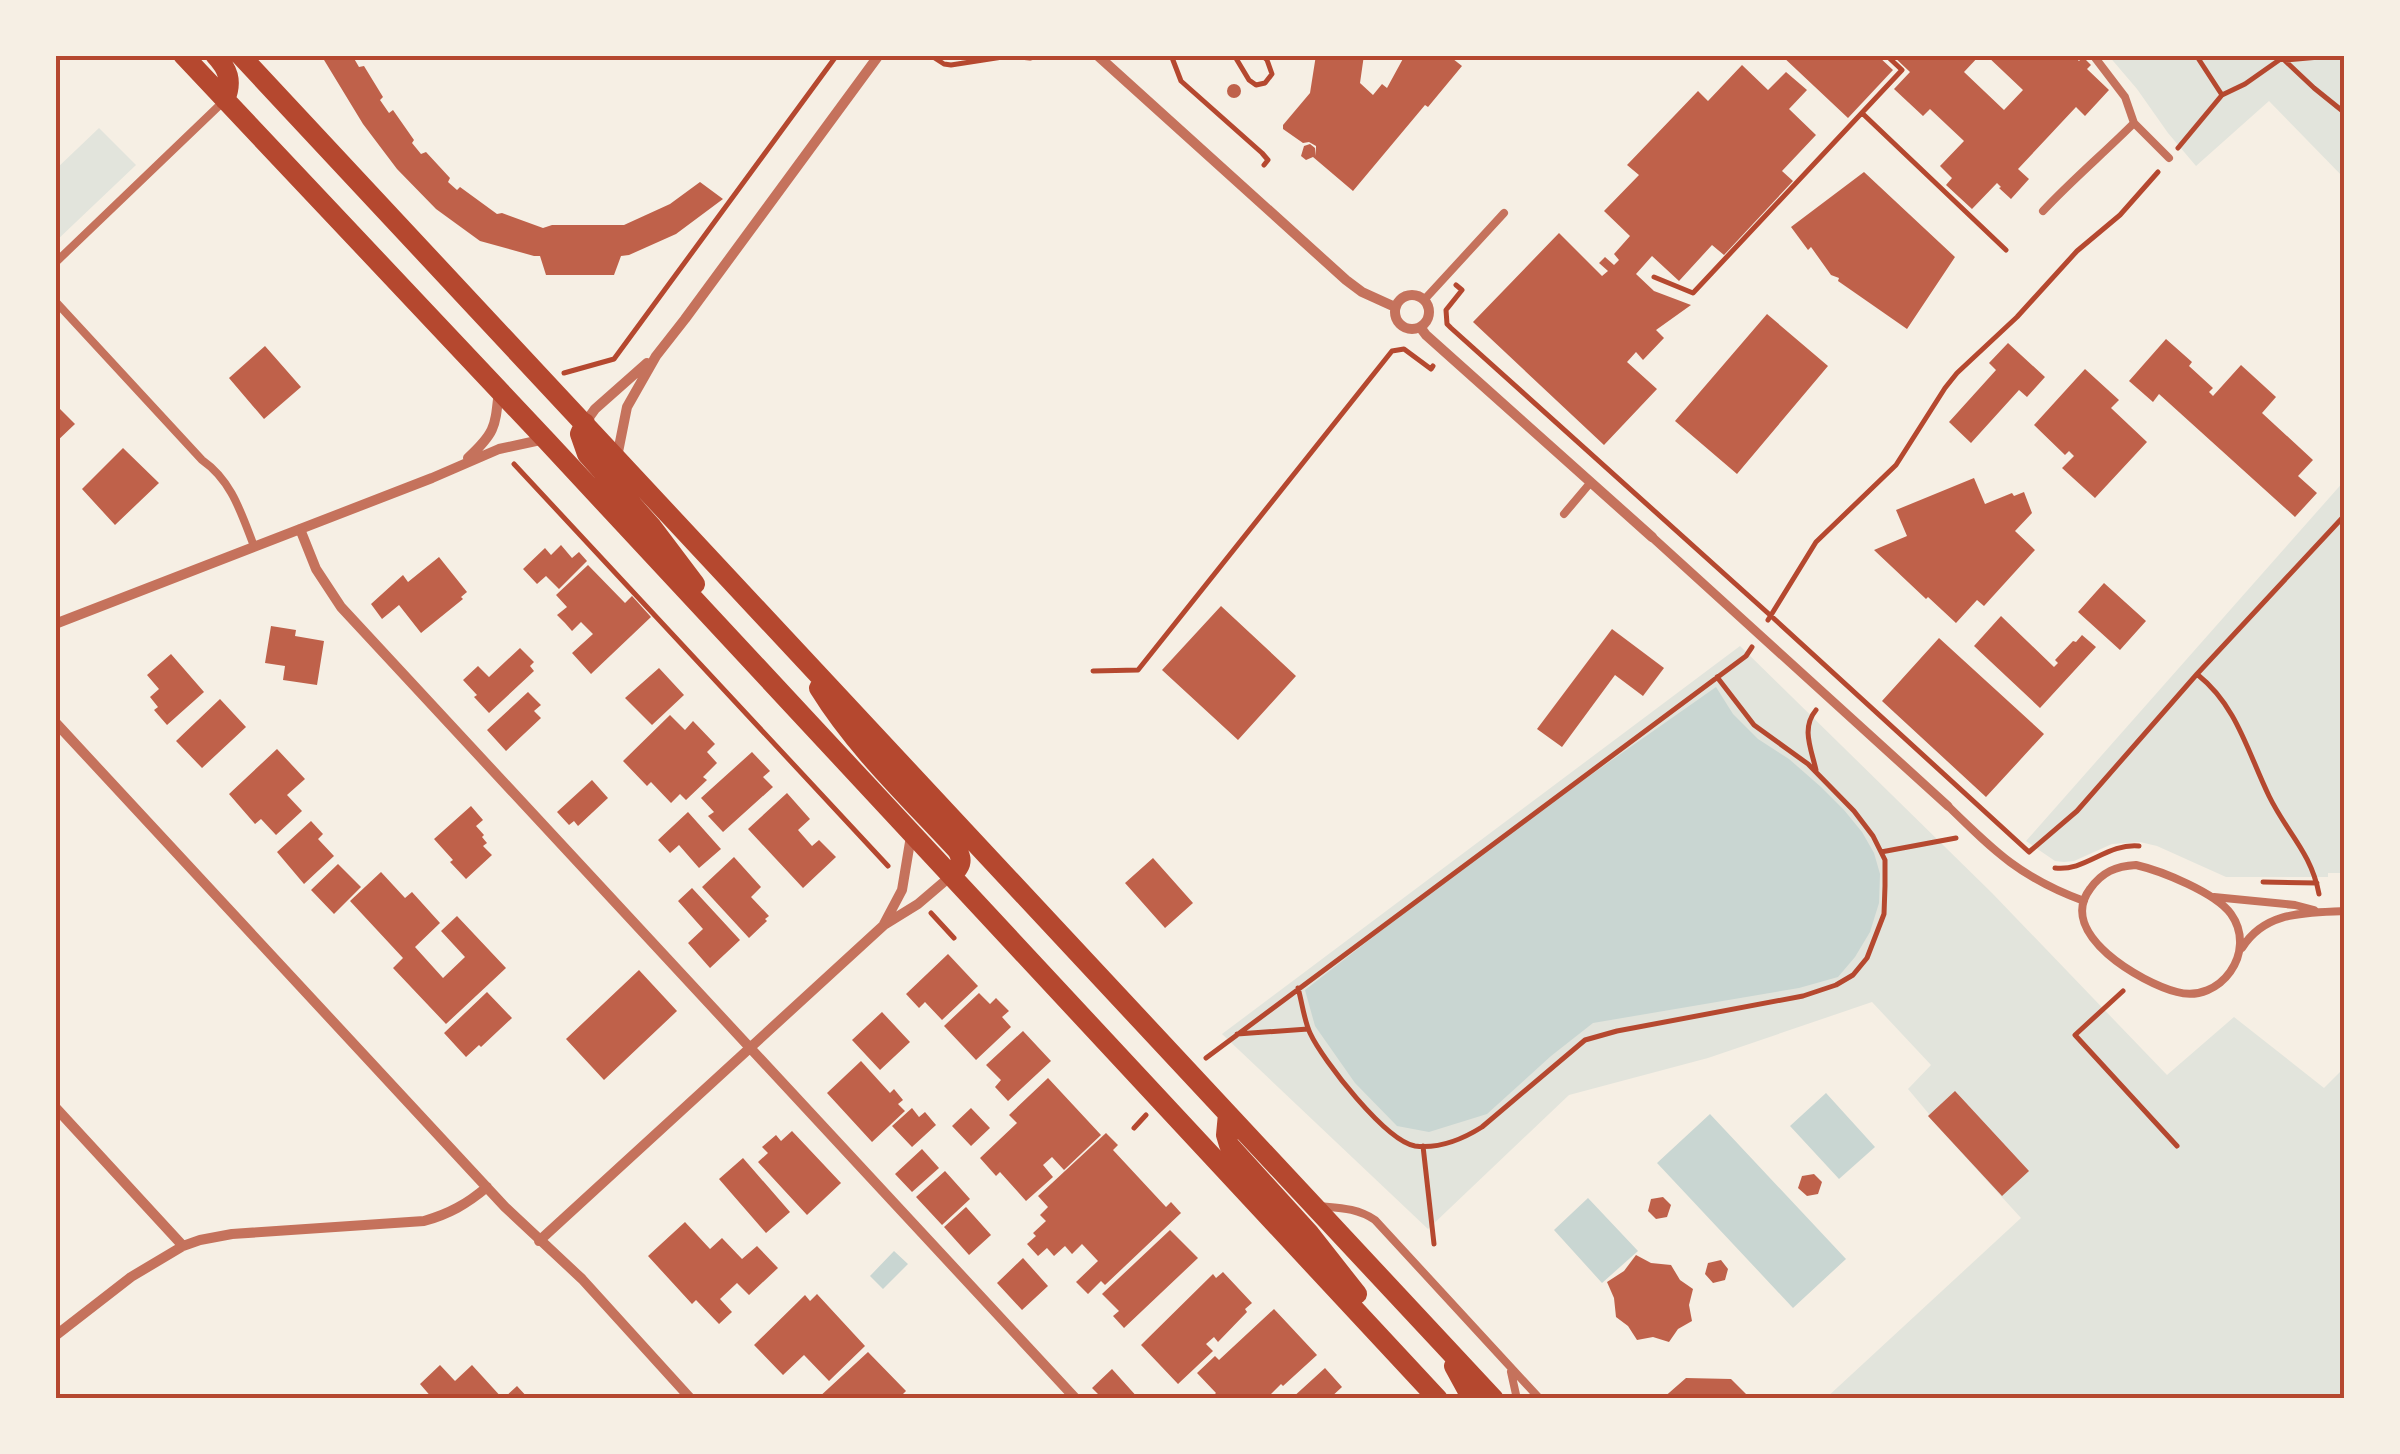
<svg xmlns="http://www.w3.org/2000/svg" width="2400" height="1454" font-family="'Roboto Serif',serif">
<style>
.green{fill:#e2e4dc}
.water{fill:#c9d6d2}
.building{fill:#bf614a}
.lines{fill:none;stroke-linecap:round;stroke-linejoin:round}
.path{stroke:#b5482f;stroke-width:5}
.service{stroke:#c5725c;stroke-width:8}
.pedestrian{stroke:#c5725c;stroke-width:9}
.minor{stroke:#c5725c;stroke-width:10}
.secondary{stroke:#b5482f;stroke-width:20}
.neatline{fill:none;stroke:#b5482f;stroke-width:4}
</style>
<rect width="100%" height="100%" fill="#f6efe4"/>
<!-- green -->
<path class="green" d="M2108 55H2345V179L2269 101 2196 166 2168 133 2137 89Z
M99 128 136 165 55 242V170Z
M2345 480V873H2328V877H2226L2157 846 2140 842 2112 844 2074 861 2064 862 2055 861 2026 841Z
M1740 646 1992 893 2167 1075 2234 1017 2324 1088 2345 1067V1399H1825L2021 1218 1928 1116 1929 1114 1908 1089 1931 1065 1872 1002 1708 1058 1569 1095 1428 1229 1222 1034Z"/>
<!-- water -->
<path class="water" d="M1716 687 1733 714 1758 739 1789 759 1821 787 1844 810 1862 832 1874 853 1880 874 1879 903 1870 932 1855 957 1838 977 1799 988 1593 1023 1551 1056 1487 1114 1429 1132 1397 1126 1355 1083 1315 1026 1305 990 1495 842Z
M1826 1093 1875 1147 1839 1179 1790 1126Z
M1710 1114 1846 1259 1793 1308 1657 1163Z
M1588 1198 1638 1251 1602 1283 1554 1230Z
M894 1251 908 1264 883 1289 870 1276Z"/>
<!-- building -->
<path class="building" d="M321 55H352L359 67 364 66 383 97 380 100 389 113 393 110 414 140 412 143 421 154 426 152 450 178 448 182 457 190 460 187 497 214 502 213 543 228 552 225H624L670 204 700 182 723 199 676 234 629 255 621 256 614 275H546L540 256H534L480 241 436 209 397 169 363 124Z
M1316 55H1364L1360 83 1373 95 1382 84 1387 88 1405 55H1448L1462 66 1428 107 1425 105 1353 191 1313 157 1306 160 1301 156 1304 146 1310 144 1315 148 1316 156V146L1309 142 1303 143 1283 129V125L1310 93Z
M1781 55H1877L1893 70 1848 118Z
M1892 55H1980L1964 72 2004 110 2023 90 1986 55H2072L2079 61 2083 57 2091 65 2087 69 2109 90 2085 116 2076 107 2018 169 2029 179 2011 199 1999 188 2001 187 1997 183 1972 209 1946 185 1952 178 1940 166 1964 141 1930 109 1923 116 1894 89 1910 72Z
M1742 65 1768 90 1786 72 1807 90 1789 109 1816 135 1782 171 1793 181 1724 255 1712 245 1679 281 1652 256 1636 274 1654 291 1691 305 1656 330 1664 338 1643 360 1636 352 1627 362 1657 389 1604 445 1473 322 1559 233 1602 276 1608 271 1599 263 1605 257 1614 265 1619 260 1614 254 1630 236 1604 211 1639 175 1627 165 1698 91 1708 101Z
M1227 91a7 7 0 1 1 14 0a7 7 0 1 1-14 0Z
M1864 172 1955 257 1907 329 1838 281 1839 278 1831 275 1811 247 1808 250 1791 227Z
M1767 314 1828 366 1737 474 1675 421Z
M2166 339 2192 362 2189 366 2213 388 2209 392 2213 396 2241 365 2276 397 2262 413 2313 460 2298 476 2317 493 2295 517 2159 394 2153 402 2129 381Z
M2008 343 2045 377 2027 397 2019 390 1971 443 1949 422 1996 370 1989 363Z
M265 346 301 387 264 419 229 378Z
M2085 369 2119 400 2111 408 2147 442 2095 498 2062 468 2074 456 2069 451 2065 455 2034 425Z
M55 404 75 424 55 443Z
M123 448 159 483 115 525 82 489Z
M1974 478 1985 504 2012 493 2014 496 2024 492 2032 513 2015 531 2035 550 1984 606 1977 600 1956 623 1928 597 1926 599 1874 550 1907 536 1896 510Z
M561 545 572 558 579 552 587 561 559 589 546 576 537 584 523 569 545 548 551 555Z
M439 557 467 592 461 597 463 599 421 633 399 605 382 619 371 604 403 575 408 582Z
M588 565 625 603 632 596 651 617 591 674 572 653 593 634 581 622 572 631 565 623 557 615 567 607 556 595Z
M2104 583 2146 621 2120 650 2078 612Z
M1221 606 1296 676 1238 740 1162 670Z
M2001 616 2054 667 2058 663 2055 660 2073 641 2076 642 2082 635 2096 647 2040 708 1974 646Z
M271 626 296 630 295 636 324 641 317 685 283 680 285 666 265 663Z
M1612 629 1664 668 1643 696 1615 675 1562 747 1537 729Z
M1939 638 2044 734 1986 797 1882 701Z
M520 648 534 662 530 666 534 671 489 713 474 697 477 695 463 680 478 666 489 677Z
M171 654 204 692 167 725 154 710 158 707 150 697 159 689 147 675Z
M659 668 684 695 652 725 625 698Z
M528 692 541 705 534 711 541 718 506 751 487 730Z
M220 699 246 727 202 768 176 741Z
M670 715 685 730 693 721 715 744 707 752 717 763 703 777 707 780 686 800 680 794 671 803 651 782 647 786 623 761Z
M277 749 305 779 287 795 302 811 276 835 261 819 255 824 229 794Z
M752 752 770 771 763 777 773 787 723 832 708 816 714 812 701 798Z
M592 780 608 798 578 826 574 821 569 825 557 812Z
M787 793 810 819 798 830 812 846 819 840 836 857 803 888 748 829Z
M471 806 483 820 476 826 484 835 482 837 487 843 483 846 492 855 466 879 450 862 453 860 434 839Z
M688 812 721 849 699 868 679 845 670 853 658 840Z
M311 821 323 834 318 839 334 856 304 884 277 852Z
M734 857 761 887 751 897 769 916 765 919 767 921 749 938 702 887Z
M1153 858 1193 903 1165 928 1125 883Z
M338 864 361 887 334 914 311 890Z
M381 872 405 898 412 892 440 923 415 947 443 978 465 957 441 931 457 916 506 968 446 1024 393 968 403 958 350 901Z
M692 888 740 940 710 968 688 943 703 929 678 901Z
M948 954 978 986 942 1020 925 1002 919 1008 906 994Z
M639 970 677 1011 604 1080 566 1039Z
M487 992 512 1018 481 1047 479 1045 466 1057 444 1033Z
M979 993 990 1004 996 998 1009 1011 1002 1017 1011 1027 976 1060 944 1026Z
M882 1012 910 1042 880 1070 852 1040Z
M1023 1031 1051 1061 1008 1101 995 1087 1001 1080 986 1065Z
M861 1061 890 1093 894 1089 903 1100 898 1104 905 1111 872 1142 827 1093Z
M1048 1078 1101 1135 1064 1170 1052 1157 1043 1165 1053 1177 1026 1201 1000 1172 996 1176 980 1158 1017 1123 1009 1115Z
M1955 1091 2029 1171 2002 1196 1928 1116Z
M912 1108 919 1117 925 1112 936 1125 912 1147 892 1126Z
M971 1108 990 1128 971 1146 952 1126Z
M792 1131 841 1183 807 1215 758 1162 768 1153 762 1147 776 1135 781 1141Z
M1106 1133 1118 1145 1113 1150 1166 1207 1171 1202 1181 1213 1105 1285 1101 1281 1088 1294 1076 1282 1098 1261 1082 1244 1072 1254 1065 1246 1054 1256 1047 1248 1038 1256 1027 1244 1036 1236 1033 1233 1046 1221 1040 1215 1048 1207 1038 1196Z
M922 1149 939 1168 912 1192 895 1174Z
M743 1158 790 1212 766 1233 719 1179Z
M945 1171 970 1199 942 1225 916 1197Z
M1814 1174 1822 1182 1818 1194 1807 1196 1798 1188 1802 1176Z
M1663 1197 1671 1205 1667 1217 1656 1219 1648 1211 1651 1199Z
M966 1207 991 1235 969 1255 944 1227Z
M685 1222 710 1249 722 1238 742 1259 757 1246 778 1268 749 1295 737 1283 720 1299 732 1312 719 1324 696 1300 692 1304 648 1256Z
M1170 1230 1198 1258 1124 1328 1113 1316 1119 1311 1102 1294Z
M1636 1255 1651 1263 1671 1265 1680 1280 1693 1289 1689 1305 1692 1321 1678 1329 1669 1342 1653 1337 1637 1340 1628 1326 1616 1317 1614 1298 1607 1282 1624 1271Z
M1023 1258 1048 1286 1022 1310 997 1283Z
M1721 1260 1728 1269 1725 1280 1713 1283 1705 1274 1708 1263Z
M1223 1272 1252 1303 1245 1309 1247 1312 1218 1342 1214 1337 1206 1344 1213 1351 1178 1384 1141 1345 1213 1274 1216 1278Z
M817 1294 865 1346 829 1381 804 1355 783 1375 754 1345 805 1295 810 1301Z
M1274 1309 1317 1355 1283 1386 1281 1384 1269 1396 1271 1399H1210L1216 1393 1197 1373 1215 1356 1219 1360Z
M868 1352 906 1391 902 1395 907 1399H817Z
M440 1365 455 1381 472 1365 503 1399H433L420 1384Z
M1325 1368 1342 1387 1329 1399H1291Z
M1112 1369 1139 1399H1103L1092 1388Z
M1686 1378 1731 1379 1751 1399H1662Z
M517 1386 529 1399H503Z"/>
<g class="lines">
<!-- path -->
<path class="path" d="M930 55 944 64 951 65 1009 56 1030 58 1042 55
M1171 55 1181 81 1262 153 1268 160 1264 165
M1234 55 1249 80 1256 85 1265 83 1272 74 1267 60 1262 55
M2279 55 2314 88 2345 113
M2285 60 2342 55
M2222 95 2245 84 2282 58
M1862 113 2006 250
M2178 148 2222 95 2196 55
M1654 277 1693 293 1902 70 1886 55
M1456 285 1462 290 1446 310 1447 324 1451 328 1770 615 2029 852
M564 373 614 359 837 55
M514 464 888 866
M1768 620 1816 542 1896 465 1945 388 1957 373 2017 317 2077 251 2120 215 2158 172
M1093 671 1138 670 1392 351 1404 349 1431 369 1433 366
M2198 675C2237 706 2248 753 2269 796 2287 833 2311 852 2319 894
M1816 710C1801 728 1811 748 1816 770
M1881 852 1956 838
M2029 852 2077 811 2197 674 2345 515
M2055 868C2085 872 2107 843 2139 846
M2263 882 2317 883
M931 913 954 938
M1298 988C1302 1002 1304 1020 1310 1033 1323 1061 1386 1141 1415 1146 1439 1149 1463 1139 1482 1127L1585 1040 1617 1031 1803 996 1836 985 1853 975 1867 958 1884 914 1885 886V860L1873 836 1854 811 1808 764 1754 725 1717 677
M2123 991 2075 1035 2177 1146
M1237 1034 1308 1029
M1206 1058 1746 656 1752 647
M1134 1128 1146 1115
M1423 1146 1434 1244"/>
<!-- service -->
<path class="service" d="M2093 55 2125 97 2134 123 2169 158
M2043 211C2072 180 2104 153 2134 123
M55 263 225 100
M1424 300 1504 213
M55 301 202 460C232 481 241 513 254 546
M1564 514 1591 482
M1948 806C1994 851 2021 878 2084 901
M2136 865C2162 871 2216 893 2231 914 2258 952 2220 1004 2177 992 2142 983 2056 934 2090 889 2102 872 2116 866 2136 865Z
M2214 897 2295 905 2314 910
M2242 948C2265 911 2305 913 2345 911
M1319 1206C1340 1208 1357 1208 1375 1220L1540 1399
M1511 1372 1517 1399"/>
<!-- pedestrian -->
<path class="pedestrian" d="M1652 537 1948 806"/>
<!-- minor -->
<path class="minor" d="M1097 55 1346 280 1362 292 1395 307
M1395 312a17 17 0 1 1 34 0a17 17 0 1 1-34 0Z
M1420 327 1426 335 1652 537
M585 423 595 409 647 363
M617 457 627 407 656 356 685 319 879 55
M468 458C496 432 495 427 499 390
M300 529 316 569 341 607 1076 1399
M55 624 432 478 499 449 545 439
M55 722 505 1207 582 1279 691 1399
M884 924 902 890 911 836
M55 1107 183 1246
M539 1241 884 925 918 904 952 875
M55 1336 131 1277 183 1246 200 1240 232 1234 424 1221C449 1214 467 1204 487 1187"/>
<!-- secondary -->
<path class="secondary" d="M183 55 545 439 1438 1399
M215 55C228 69 233 81 225 100
M240 55 1494 1399
M585 423 580 434 587 454 652 527 695 584
M819 688C856 748 909 798 957 850 964 861 960 867 952 875
M1228 1114 1226 1135 1229 1145 1309 1233 1357 1294
M1454 1366 1472 1399"/>
</g>
<!-- border -->
<rect width="2400" height="1454" fill="none" stroke="#f6efe4" stroke-width="115"/>
<rect x="58" y="58" width="2284" height="1338" class="neatline"/>
</svg>
